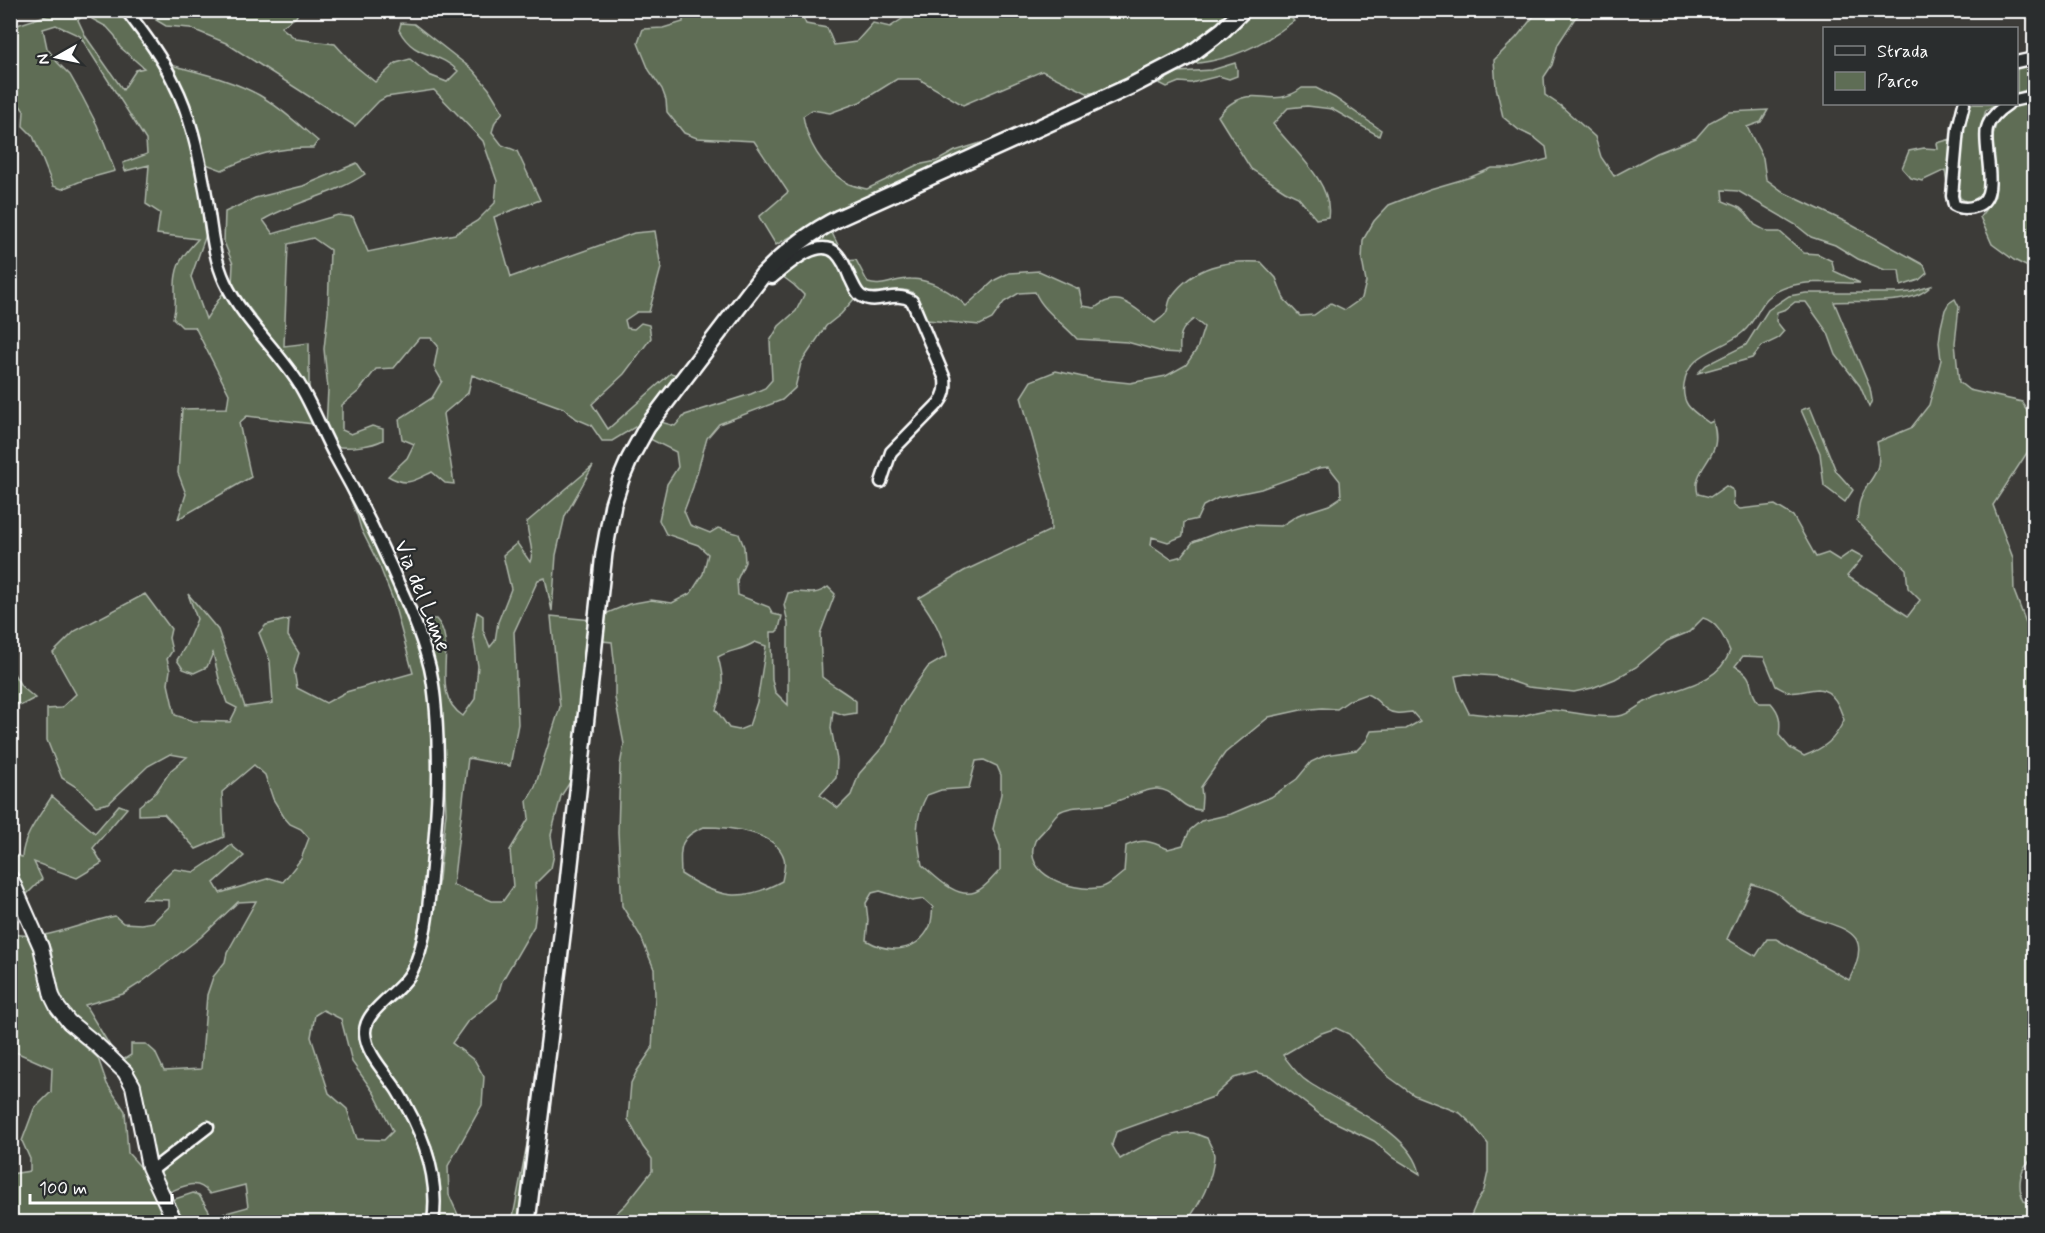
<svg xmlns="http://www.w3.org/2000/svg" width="2045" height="1233" font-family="Mynerve,sans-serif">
<rect width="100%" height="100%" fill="#3c3b38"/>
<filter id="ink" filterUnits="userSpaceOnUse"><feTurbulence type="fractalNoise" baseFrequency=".0167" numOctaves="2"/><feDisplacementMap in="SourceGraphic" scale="12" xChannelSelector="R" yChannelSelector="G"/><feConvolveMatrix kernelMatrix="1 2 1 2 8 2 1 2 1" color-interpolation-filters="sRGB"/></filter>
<g filter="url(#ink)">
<path fill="#5e6d55" stroke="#aeb6aa" stroke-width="1.5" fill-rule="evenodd" d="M55 11H121L147 44 175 94 198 169 207 232 191 277 206 319 223 293C251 340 292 372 314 424L247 416 239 423 251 477 178 519 186 494 178 473 182 409 227 408 229 394 195 327H182L173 318C178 303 173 289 176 275 178 260 188 250 198 239L157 234 160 213 146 204 149 165 125 171 123 163 147 154 146 140 80 36 56 25 43 29 47 48 57 62 70 75 82 96 97 125 115 171 86 179 62 189 53 186 33 136 23 126 24 111 11 93V27L48 15ZM88 12 92 19 107 27 115 36 120 47 144 68 136 70 123 90 86 37 78 20Z
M161 11H299L296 17 281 27 296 39 335 44 354 65 375 82 396 63 410 59 429 75 447 82 458 71C438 50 415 60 399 30L401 23 414 24 473 70 489 89 503 112 495 122 492 132 502 145 517 151 540 200 494 217 511 277 634 233 655 231 661 268 649 312H637L625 320 627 328 634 329 641 323 649 325 651 338 624 374 592 404 608 429 671 373 677 375 645 421 612 441H602L591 425 577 419 563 408 472 375 468 393 443 414 454 484 445 483 432 472C414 481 407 487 388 476L407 458 414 444 402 439 399 419 432 398 442 381 434 367 438 346 431 338H419L394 368 376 369 359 391 342 405V430L351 434 372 426 383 429V440C372 446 348 449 335 446L326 429 328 389 324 349 328 312 330 250 313 238 288 244 284 346 309 343V388L232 285 233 264 224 242 225 212 255 198 303 186 357 163 365 174C335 195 295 201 263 220L273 234 338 215 353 217 368 252 455 234 477 221 495 203 497 181 483 141 434 90 386 97 379 101 355 126 226 43 190 28 166 26 156 20Z
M680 11H800L806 24 827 28 834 45 856 42 873 23 890 27 914 11H1234L1216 28 1179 57 1103 93H1087L1042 71 963 105 919 79H897L860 102 830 113 812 110 803 116C807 142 822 167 845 182 851 186 860 187 867 189L917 165 937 161 955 151 984 142 1065 109 815 223 776 245 759 217 788 192 754 141 697 138 684 133 667 112 666 100 662 89 649 70 638 43 643 29 663 28 683 22V13Z
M1255 11H1286L1294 21C1263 45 1227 62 1187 64L1207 51Z
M1538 11H1584L1575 18 1558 44 1552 65 1544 77 1545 95 1561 106 1595 137 1601 157 1614 176 1657 153 1696 138 1710 122 1729 112 1768 110 1761 122 1747 127 1763 158 1766 179 1785 193 1846 222 1924 265 1927 273 1919 280 1901 286 1899 270H1885L1858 259 1835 245 1811 237 1796 225 1738 191 1722 190 1723 201 1740 208 1746 213 1755 225 1768 232H1780L1804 253 1818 254 1832 261 1834 271 1860 283C1836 283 1809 280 1787 287 1757 297 1762 315 1743 332 1723 350 1688 352 1684 384 1681 406 1693 411 1709 423L1713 421C1715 429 1717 436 1715 445 1711 463 1692 473 1698 494L1710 497 1726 486 1733 490 1734 505 1740 509 1775 505 1793 516 1816 557 1828 553 1839 560 1852 551 1863 557 1847 576 1908 616 1920 600 1908 588 1906 569 1857 521C1858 515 1858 507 1860 501 1869 474 1884 477 1877 442L1911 428 1929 405 1941 360 1939 342 1941 327 1945 310 1949 303 1955 299 1959 307 1955 343 1959 382 1969 390 2022 402 2034 422V442L1993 505 2013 558 2014 591 2028 628 2031 661 2034 669V1159C2019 1165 2017 1187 2024 1201L2034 1204V1222H1462L1470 1218 1476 1204 1484 1190 1488 1172V1144L1473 1125 1460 1113 1414 1095 1389 1077 1349 1034 1336 1028 1319 1034 1283 1055C1290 1064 1298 1076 1308 1082 1340 1104 1413 1132 1420 1174L1394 1158 1374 1141 1322 1116 1270 1076 1256 1072 1234 1078 1213 1097 1116 1132 1112 1145 1120 1159C1140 1147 1170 1131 1193 1133 1197 1134 1203 1137 1207 1138 1209 1143 1214 1150 1214 1156 1213 1179 1200 1205 1186 1222H607L626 1204 652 1171V1159L643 1147 628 1119 631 1083 637 1071 652 1049 655 997 654 969 641 937 622 906 618 832 620 765 624 744 615 698V669L612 642 602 641 605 614 629 604 651 600 672 603 691 593 703 574 708 554 698 545 666 534 659 520 667 484 678 467 676 452 650 439 661 422 675 426 685 415 751 394 765 388 772 380 770 341 779 326 796 311 804 295 794 285 782 276C794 263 817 246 835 258L855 298 841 314 826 326 801 363 795 388 782 400 719 424 707 438 693 487 684 511 690 525 710 533 718 528 739 534 744 547 745 562 737 580 738 595 769 607 773 614 782 616 779 629 776 632H771L772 680 775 692 788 705V623L784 605 788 593C805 589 810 599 828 587L835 594 820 634 822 677C833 686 845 692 856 701V713L844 715 833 711 831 728 837 760 836 778 820 795 838 808 851 795 859 774 886 743 900 708 915 685 928 667 947 656C942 633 933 617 919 598L964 571 1051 530 1050 500 1021 397 1031 381 1056 371 1092 379 1130 383 1166 376 1186 365 1197 349 1204 327 1194 319C1180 329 1179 335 1180 353L1163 352 1127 342 1077 339C1063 323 1043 311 1035 292L1019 293 1004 302 992 319 980 325 927 320 912 292C898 286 880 295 865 293L857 283 839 251H802L805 247 831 231 846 261 856 260 868 283C883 288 896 278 911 279 930 279 954 293 966 306L995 280 1009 273 1039 271 1079 289 1083 306 1095 308C1120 288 1134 309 1155 323 1158 320 1164 317 1166 313 1169 308 1168 301 1172 296 1194 266 1225 260 1261 262L1276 278 1284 299 1300 316 1314 315 1331 303 1345 310 1362 298 1366 282 1362 260 1363 240 1374 221 1389 205 1430 189 1471 177 1492 168H1514L1548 159 1546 147 1535 138 1519 130 1503 117 1496 87 1494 60 1516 38ZM1329 467 1340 481 1341 497 1329 505 1298 515 1281 526 1246 525 1219 532 1193 542 1182 556 1171 559 1151 545 1152 537 1168 542 1183 536 1184 522 1197 519 1203 506 1218 498 1261 489 1319 468ZM1703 618C1718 622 1724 638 1730 651 1718 686 1676 687 1647 701 1638 705 1629 715 1619 716 1596 719 1573 711 1550 710 1538 709 1526 717 1515 717 1499 717 1484 714 1469 713L1459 693 1455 676 1466 674 1496 676 1528 687 1574 692 1592 688 1615 679 1636 667 1667 641 1689 632ZM755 642 766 646 757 702 749 726 739 730 729 728 716 710C724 688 724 679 718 657 732 649 741 651 755 642ZM1743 656 1764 657 1776 686C1780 688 1784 691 1789 692 1799 694 1808 689 1818 689 1834 690 1840 708 1844 720 1834 741 1826 747 1804 756L1790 748 1779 735C1781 721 1780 713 1771 703H1759C1745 687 1759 680 1735 666ZM1366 694C1380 698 1382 712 1396 713 1401 714 1408 712 1412 712L1420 721 1406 729 1371 731 1366 741 1357 750 1326 755 1311 762 1297 779 1271 797 1231 814 1201 821 1190 830 1183 845 1168 849C1150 841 1144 838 1126 846L1124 872C1116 878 1107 888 1097 888 1072 891 1021 875 1035 841 1037 837 1043 832 1047 827 1050 823 1054 816 1058 813 1070 804 1094 808 1108 804 1124 800 1139 790 1156 789 1175 788 1178 809 1201 810L1202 797 1201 787 1225 753 1269 717 1301 710 1322 708 1337 709 1350 700ZM984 760 997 766 1001 775V794L993 829 1000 846V870C993 877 985 889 975 892 956 899 935 876 922 865 917 837 913 821 927 795L941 790 969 788 976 761ZM704 827C727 827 776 831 784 858 786 864 783 875 782 881 742 903 718 898 681 874 680 848 678 837 704 827ZM1752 884C1761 887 1771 889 1778 894 1787 901 1793 909 1804 914 1840 930 1877 927 1849 980L1776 939H1767L1756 956 1727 939ZM880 891 912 901 924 899 933 907C932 913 932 920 930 926 917 953 889 954 866 940L868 920 866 903 872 893Z
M1235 63 1237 69V76L1229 79 1219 76 1191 83 1179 82 1167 87 1159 83 1178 72 1212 70Z
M171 65C200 73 232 80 259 95 280 107 299 125 318 141L313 148C279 147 253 155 222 170L206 164 190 105Z
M2034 65V83L2029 89 2017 93V69Z
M1302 88H1316L1335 98 1381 130 1379 136 1332 109 1307 106 1288 108 1273 124C1292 149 1334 183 1328 217L1316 219 1298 197 1285 191 1251 169 1218 116C1250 77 1269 113 1302 88Z
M2034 102V144L2031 146 2028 171 2034 181V270L2014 260 1992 244 1980 217 1995 196C1996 168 1980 118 2016 106 2022 104 2028 103 2034 102Z
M1969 104H1996L1986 110 1980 129 1984 190 1976 201 1967 202 1960 198C1953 172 1964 131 1969 104Z
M1951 139 1948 191 1945 170 1922 181 1911 178 1902 168 1909 151 1924 148 1938 149 1937 143Z
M1931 286C1911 307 1862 300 1834 302L1870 388 1872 400 1869 407 1860 386 1836 355 1828 333 1806 302H1795L1786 309 1777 312 1776 321 1784 331 1777 339 1762 346 1752 358 1698 373 1706 365 1746 345 1768 310 1789 296 1806 293H1898L1911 292Z
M1810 407 1836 471 1853 490 1845 502 1824 486 1820 453 1801 410Z
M593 466 565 516 556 555 552 611 545 578 538 580 514 632 518 724 510 766 468 758 453 885 492 901H503L513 887 510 850 529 818 527 801 535 787 560 707 551 616 592 620 576 773 561 796 551 835 554 855 551 868 535 884 537 903 534 926 502 981 497 998 467 1022 452 1043 475 1061 484 1077 482 1105 448 1166 449 1195 459 1217 457 1222H441L440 1181 432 1146 419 1116 391 1070 378 1055 370 1035 371 1026 376 1016 400 997 412 983 422 962 439 879 446 812 441 703 421 619H436C460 645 427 692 463 716L475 699 478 666 473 635 477 612 483 616V630L490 647 495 641 498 622 511 589 503 555 517 543 530 562C535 550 527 536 527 522Z
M339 472 391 573 418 642 430 695 434 779 421 917 410 961 395 985 366 1014 362 1025 368 1056 395 1097 406 1117 424 1163 428 1184 427 1222H223L222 1214 248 1207 245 1185 210 1194C197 1178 185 1186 169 1192L155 1163 140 1082 135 1073 123 1060 131 1055V1044H146L155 1052 164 1071 201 1069 207 995 213 977 225 962 227 953 256 901 238 902 201 937 142 982 123 994 85 1005 110 1046 77 1020 63 1004 56 991 51 950 45 935C69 930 91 921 115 916L123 923 141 924 153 922 169 907V900L143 899 174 869 194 872 218 856 231 845 244 856 214 883 220 893 270 878 283 882 301 859 309 838 301 829 290 824 284 817 273 799 265 775 254 765 222 792 224 837 196 849 164 814 139 815V806L156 792 171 770 187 757 170 754 148 766 109 803 96 806 78 788 62 778 47 740V709L61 708 76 694 53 653 75 631 145 594 171 629 169 638 172 651 167 659 170 670 168 684 175 715 193 721 230 722 237 708 227 703 220 683 213 653 207 667 194 673 183 669 177 660 185 647 197 619 188 594 218 630 245 707 273 703 270 661 259 633 266 625 289 619 288 636 299 653 294 670 297 688 326 703 346 692 413 673 393 600 380 567 361 529 357 515ZM323 1010 341 1019 352 1062 374 1093 393 1131 384 1140 357 1139 347 1109 329 1093 311 1037 315 1015Z
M11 669 21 686 35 698 22 705 11 702Z
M52 796 95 833 119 805 127 808 93 848 102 863 77 878 34 862 42 879 25 896 11 862 10 854 22 857C23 836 41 814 52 796Z
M10 934 32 936 47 1000 64 1028 98 1058 107 1084 125 1111 128 1153 145 1172 167 1222H11V1174L30 1171V1159L22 1141 34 1109 51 1092 52 1068 11 1050Z
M539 1082 523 1222H512Z
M193 1193 199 1195 209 1211 210 1222H180L172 1200Z"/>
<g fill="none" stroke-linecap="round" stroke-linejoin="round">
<defs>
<path id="minor" d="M126 10C144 34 161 56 174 83 190 114 198 151 204 184 211 217 211 252 225 282 243 320 277 349 299 384 313 407 322 432 335 456 359 499 381 542 400 587 412 613 423 640 430 668 437 699 438 742 438 774 438 805 435 836 432 867 429 899 427 942 412 971 402 992 364 1009 365 1033 366 1054 386 1073 397 1090 422 1130 440 1176 433 1222
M2016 62 2034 58
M2016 100 2034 96
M1964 104 1958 128 1952 196 1954 205C1961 209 1968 209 1976 206 2002 198 1982 148 1987 128 1990 117 1999 110 2008 104
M762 276 772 278C786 267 818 236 836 253 843 260 847 270 850 278 853 283 856 294 863 297 878 305 895 290 912 301L945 379C946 389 945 395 939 403L891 452 881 482
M151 1171 208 1127"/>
<path id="tertiary" d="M10 877 41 947 52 996 58 1008 69 1022 97 1045 125 1072 133 1086 149 1167 175 1222"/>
<path id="secondary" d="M527 1222 564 919 604 553 613 504 621 479 630 458 647 427 762 276C785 252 809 233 839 218L1131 86 1187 57 1223 30 1243 10"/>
</defs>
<use href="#minor" stroke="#fff" stroke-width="15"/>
<use href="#tertiary" stroke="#fff" stroke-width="18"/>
<use href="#secondary" stroke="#fff" stroke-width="20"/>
<use href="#minor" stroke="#2a2d2e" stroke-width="10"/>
<use href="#tertiary" stroke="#2a2d2e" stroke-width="14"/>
<use href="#secondary" stroke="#2a2d2e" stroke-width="15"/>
</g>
</g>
<g text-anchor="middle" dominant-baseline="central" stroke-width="4.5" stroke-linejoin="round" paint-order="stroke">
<g font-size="22" fill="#fff" stroke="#2a2d2e">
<text transform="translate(422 596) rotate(68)">Via del Lume</text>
</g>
</g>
<rect width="2045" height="1233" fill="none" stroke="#2a2d2e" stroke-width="36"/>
<rect x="18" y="18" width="2009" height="1197" fill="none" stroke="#fff" stroke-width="2" filter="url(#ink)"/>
<rect x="1823" y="27" width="195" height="78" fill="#2a2d2e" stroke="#7f8182" stroke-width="1.5"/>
<rect x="1835" y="46" width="30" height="9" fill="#2a2d2e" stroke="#7f8182" stroke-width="1.5"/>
<text x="1877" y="57" font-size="18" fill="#ffffff">Strada</text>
<rect x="1835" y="72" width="30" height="18" fill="#5e6d55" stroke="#7f8182" stroke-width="1.5"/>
<text x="1877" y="87" font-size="18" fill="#ffffff">Parco</text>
<g transform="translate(57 57) rotate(261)" stroke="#2a2d2e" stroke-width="4.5" paint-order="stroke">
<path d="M0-4.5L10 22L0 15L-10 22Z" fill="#ffffff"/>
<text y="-9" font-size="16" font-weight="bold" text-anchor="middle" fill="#ffffff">N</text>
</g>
<path d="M30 1194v9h142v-9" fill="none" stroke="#ffffff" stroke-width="3"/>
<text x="39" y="1194" font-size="18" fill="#ffffff" stroke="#2a2d2e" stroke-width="4.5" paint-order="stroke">100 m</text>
</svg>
